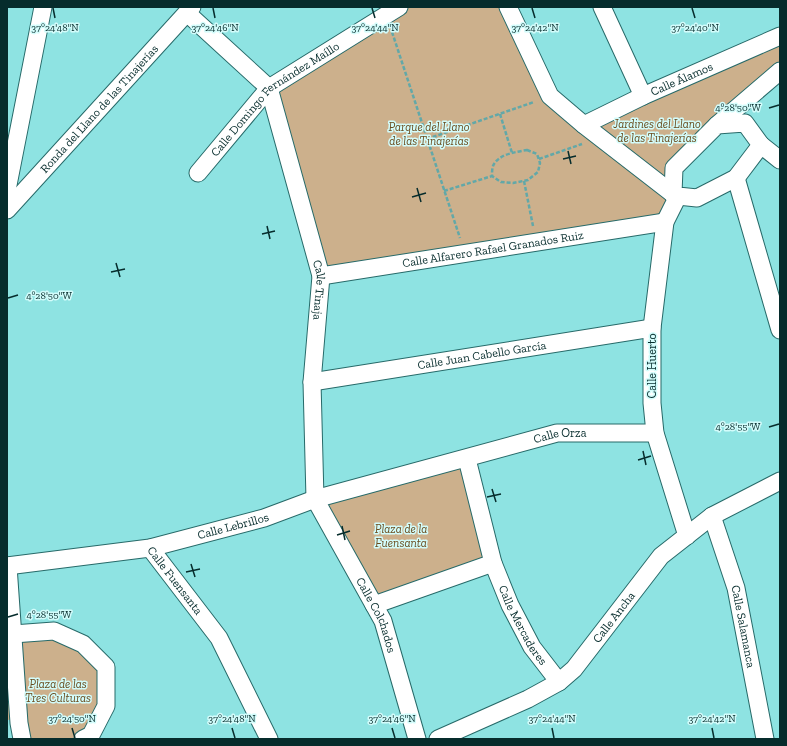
<svg xmlns="http://www.w3.org/2000/svg" width="787" height="746" font-family="'Zilla Slab',serif">
<rect width="100%" height="100%" fill="#8ee3e2"/>
<path fill="#ccb08c" d="M399 7H508L550 96 584 125 780 36V71L674 168 665 222 321 276 269 88Z
M467 459 493 563 374 605 315 499Z
M54 631 106 667V706L83 739H22L18 719 7 720V674L15 673 13 634Z"/>
<g fill="none" stroke-linecap="round" stroke-linejoin="round">
<defs>
<g id="minor">
<path d="M508 7 550 96 584 125 673 194"/>
<path d="M602 7 643 96"/>
<path d="M187 13 269 88"/>
<path id="s1" d="M269 88 321 276 312 382 315 499 383 621 417 739"/>
<path d="M745 123 761 145 736 178 697 198 678 196 673 194 674 168 717 125Z"/>
<path id="s2" d="M584 125 643 96 780 36"/>
<path d="M717 125 780 71"/>
<path d="M761 145 780 160"/>
<path id="s3" d="M198 173 269 88 399 7"/>
<path d="M736 178 780 330"/>
<path d="M7 190 43 7"/>
<path d="M678 196 665 222 652 328V403L655 433 687 536"/>
<path id="s4" d="M7 210 192 7"/>
<path id="s5" d="M321 276 665 222"/>
<path id="s6" d="M312 382 652 328"/>
<path id="s7" d="M712 516 736 588 765 739"/>
<path id="s8" d="M150 548 219 638 269 739"/>
<path id="s9" d="M493 563 510 605 532 647 559 682"/>
<path id="s10" d="M7 566 150 548 264 518 315 499 557 433H655"/>
<path d="M8 566 19 723 22 739"/>
<path d="M374 605 493 563 467 459"/>
<path d="M13 634 54 631 83 644 106 667V706L91 735 83 739"/>
<path id="s11" d="M438 739 528 699 559 682 574 669 661 556 712 516 780 481"/>
</g>
</defs>
<use href="#minor" stroke="#276a69" stroke-width="19"/>
<path stroke="#62a8a8" stroke-width="2.5" stroke-dasharray="4 2" stroke-linecap="butt" d="M392 32 460 238
M500 114 512 153
M427 139 534 102
M527 150 537 154 540 163 538 172 528 180 513 183 501 182 492 176C492 173 492 169 493 166 498 154 516 152 527 150Z
M539 159 582 144
M524 181 533 226
M444 191 492 176"/>
<use href="#minor" stroke="#fff" stroke-width="17"/>
</g>
<path fill="none" stroke="#062c2c" stroke-width="1.5" d="M53 8 55 18M213 8 215 18M372 8 375 18M532 8 535 18M692 8 695 18M769 108 779 105M568 151 571 164M563 159 576 156M417 188 421 202M412 197 426 193M267 226 270 239M262 234 275 231M116 263 120 277M111 272 125 269M8 298 18 295M769 427 779 424M643 451 646 465M638 460 651 456M492 489 496 502M487 497 501 494M342 526 345 540M337 535 350 531M191 564 195 577M186 572 200 569M8 617 18 614M72 728 75 738M232 728 235 738M392 728 395 738M552 728 554 738M712 728 714 738"/>
<g text-anchor="middle" dominant-baseline="central" stroke-width="3" stroke-linejoin="round" paint-order="stroke">
<g font-size="12" fill="#062c2c" stroke="#d3fcfb">
<text stroke="none"><textPath href="#s2" startOffset="108">Calle Álamos</textPath></text>
<text stroke="none"><textPath href="#s3" startOffset="108">Calle Domingo Fernández Maíllo</textPath></text>
<text stroke="none"><textPath href="#s4" startOffset="137">Ronda del Llano de las Tinajerías</textPath></text>
<text stroke="none"><textPath href="#s5" startOffset="174">Calle Alfarero Rafael Granados Ruiz</textPath></text>
<text stroke="none"><textPath href="#s1" startOffset="209">Calle Tinaja</textPath></text>
<text stroke="none"><textPath href="#s6" startOffset="172">Calle Juan Cabello García</textPath></text>
<text transform="translate(652 366) rotate(-90)">Calle Huerto</text>
<text stroke="none"><textPath href="#s10" startOffset="570">Calle Orza</textPath></text>
<text stroke="none"><textPath href="#s10" startOffset="230">Calle Lebrillos</textPath></text>
<text stroke="none"><textPath href="#s8" startOffset="41">Calle Fuensanta</textPath></text>
<text stroke="none"><textPath href="#s1" startOffset="550">Calle Colchados</textPath></text>
<text stroke="none"><textPath href="#s11" startOffset="219">Calle Ancha</textPath></text>
<text stroke="none"><textPath href="#s9" startOffset="69">Calle Mercaderes</textPath></text>
<text stroke="none"><textPath href="#s7" startOffset="115">Calle Salamanca</textPath></text>
</g>
<g font-size="12" font-style="italic" fill="#6a4c1e" stroke="#d3fcfb">
<text x="657" y="124">Jardines del Llano<tspan x="657" dy="14">de las Tinajerías</tspan></text>
<text x="429" y="127">Parque del Llano<tspan x="429" dy="14">de las Tinajerías</tspan></text>
<text x="401" y="529">Plaza de la<tspan x="401" dy="14">Fuensanta</tspan></text>
<text x="58" y="684">Plaza de las<tspan x="58" dy="14">Tres Culturas</tspan></text>
</g>
</g>
<g font-size="10" text-anchor="middle" fill="#062c2c" stroke="#d3fcfb" stroke-width="3" stroke-linejoin="round" paint-order="stroke">
<text x="55" y="31">37°24'48"N</text>
<text x="215" y="31">37°24'46"N</text>
<text x="375" y="31">37°24'44"N</text>
<text x="535" y="31">37°24'42"N</text>
<text x="695" y="31">37°24'40"N</text>
<text x="738" y="111">4°28'50"W</text>
<text x="49" y="299">4°28'50"W</text>
<text x="738" y="430">4°28'55"W</text>
<text x="49" y="618">4°28'55"W</text>
<text x="72" y="722">37°24'50"N</text>
<text x="232" y="722">37°24'48"N</text>
<text x="392" y="722">37°24'46"N</text>
<text x="552" y="722">37°24'44"N</text>
<text x="712" y="722">37°24'42"N</text>
</g>
<rect width="787" height="746" fill="none" stroke="#062c2c" stroke-width="16"/>
</svg>
